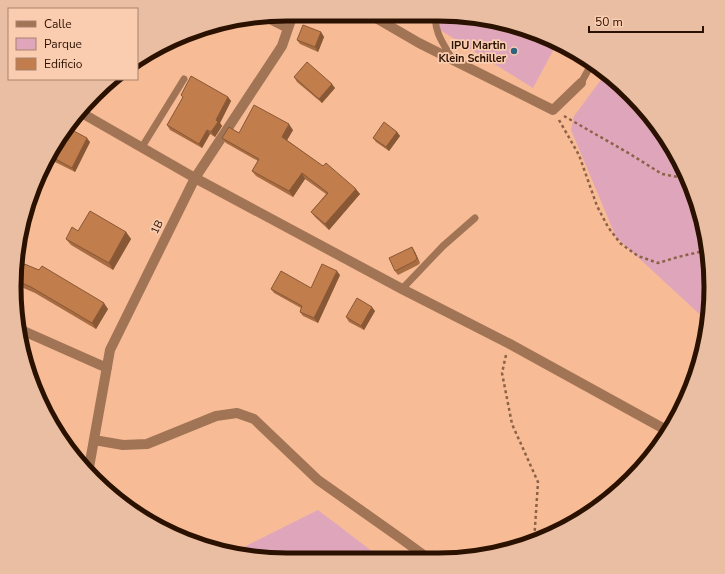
<svg xmlns="http://www.w3.org/2000/svg" width="725" height="574" font-family="'Nunito Sans',sans-serif">
<rect width="100%" height="100%" fill="#f7bc95"/>
<path fill="#dfa6bb" d="M440 15H456L524 28 551 40 555 43V47L533 88 440 30 439 17Z
M606 73 618 82 675 151 697 199 709 252 710 305 708 322 616 237 571 130 574 116Z
M318 510 381 558 234 555 230 554Z"/>
<g fill="none" stroke-linecap="round" stroke-linejoin="round">
<path stroke="#8c6247" stroke-width="2.5" stroke-dasharray="3 3" stroke-linecap="butt" d="M564 116 630 154 662 174 678 177 686 176
M559 120 579 155 597 206 608 227 620 243 638 256 658 263 678 257 708 250
M506 355 502 373 512 424 538 482 534 542"/>
<path stroke="#a27456" stroke-width="7" d="M436 15C433 31 445 46 452 59
M581 83 592 63
M142 147 184 79
M402 289 443 246 475 218
M88 470 126 506"/>
<path stroke="#a27456" stroke-width="10" d="M369 14 419 43 553 110 581 83
M266 17 288 28
M80 112 195 178 402 289 508 343 668 431
M19 329 107 368
M94 440 123 445 147 444 216 416 237 413 254 419 318 480 403 540 429 559
M88 473 110 350 195 178 282 46 293 14"/>
</g>
<path fill="#a76c42" d="M513 26 526 29 554 41 550 48Z
M321 32 324 37 318 52 300 44 297 40Z
M294 77 335 88 322 103 297 82Z
M181 95 228 97 231 101 220 123 222 126 215 137 210 134 202 148 170 130 167 125 183 98Z
M293 130 287 140 360 194 329 230 315 217 311 212 326 194 305 179 293 197 256 176 252 171 258 161 226 143 222 138 239 133Z
M397 132 400 136 389 151 376 142 373 138Z
M90 142 75 172 55 162 52 157Z
M126 232 131 239 113 270 71 245 66 239Z
M412 247 415 252 420 263 418 265 398 275 395 271Z
M17 261 39 270 108 309 96 329 35 293 14 284Z
M340 275 318 323 303 316 300 312 301 308 274 293 271 289 311 288Z
M375 311 364 330 349 322 346 317Z"/>
<path fill="#885836" d="M420 14H423L420 19 418 17Z
M321 32 324 37 318 52 315 47Z
M552 40 554 41 550 48 549 46Z
M332 84 335 88 322 103 319 99Z
M228 97 231 101 220 123 222 126 215 137 211 132 216 120Z
M289 124 293 130 286 142 282 137Z
M207 130 210 134 202 148 199 144Z
M397 132 400 136 389 151 386 147Z
M87 138 90 142 75 172 72 168Z
M302 173 305 179 293 197 289 191Z
M356 189 360 194 329 230 325 224Z
M126 232 131 239 113 270 109 263Z
M412 247 415 252 420 263 417 258Z
M337 271 340 275 318 323 314 318Z
M104 303 108 309 96 329 92 323Z
M372 307 375 311 364 330 361 326Z"/>
<path fill="#c27d4d" stroke="#885836" d="M415 14H420L418 17Z
M303 25 321 32 315 47 297 40Z
M516 27 526 29 552 40 549 46Z
M307 62 332 84 319 99 294 77Z
M191 76 228 97 216 120 218 122 211 132 207 130 199 144 167 125 183 97 181 95Z
M254 105 289 124 282 137 323 166 326 163 356 189 325 224 311 212 328 193 302 173 289 191 252 171 259 159 222 138 229 127 239 133Z
M384 122 397 132 386 147 373 138Z
M68 128 87 138 72 168 52 157 65 132Z
M90 211 126 232 109 263 66 239 72 227 78 231Z
M412 247 417 258 415 261 395 271 389 258Z
M17 261 39 270 42 266 104 303 92 323 31 287 15 280Z
M322 264 337 271 314 318 300 312 302 306 271 289 281 271 311 288Z
M357 298 372 307 361 326 346 317Z"/>
<circle fill="#2f6480" stroke="#facdb0" stroke-width="1.5" cx="514" cy="51" r="4"/>
<g text-anchor="middle" dominant-baseline="central" stroke-width="3.5" stroke-linejoin="round" paint-order="stroke">
<g font-size="11" font-weight="bold" fill="#2b1100" stroke="#facdb0" text-anchor="end">
<text x="506" y="45">IPU Martin<tspan x="506" dy="13">Klein Schiller</tspan></text>
</g>
<g font-size="11" fill="#2b1100" stroke="#facdb0">
<text transform="translate(157 227) rotate(-64)">1B</text>
</g>
</g>
<path d="M0 0H725V574H0ZM287 21H438A266 266 0 0 1 704 287V287A266 266 0 0 1 438 553H287A266 266 0 0 1 21 287V287A266 266 0 0 1 287 21Z" fill="#e9bea2" fill-rule="evenodd"/>
<path fill="none" stroke="#2b1100" stroke-width="5" d="M287 21H438A266 266 0 0 1 704 287V287A266 266 0 0 1 438 553H287A266 266 0 0 1 21 287V287A266 266 0 0 1 287 21Z"/>
<rect x="8" y="8" width="130" height="72" fill="#facdb0" stroke="#a7826a"/>
<rect x="16" y="21" width="20" height="6" fill="#a27456" stroke="#a7826a"/>
<text x="44" y="28" font-size="12" fill="#2b1100">Calle</text>
<rect x="16" y="38" width="20" height="12" fill="#dfa6bb" stroke="#a7826a"/>
<text x="44" y="48" font-size="12" fill="#2b1100">Parque</text>
<rect x="16" y="58" width="20" height="12" fill="#c27d4d" stroke="#a7826a"/>
<text x="44" y="68" font-size="12" fill="#2b1100">Edificio</text>
<path d="M589 26v6h114v-6" fill="none" stroke="#2b1100" stroke-width="2"/>
<text x="595" y="26" font-size="12" fill="#2b1100" stroke="#facdb0" stroke-width="3" paint-order="stroke">50 m</text>
</svg>
